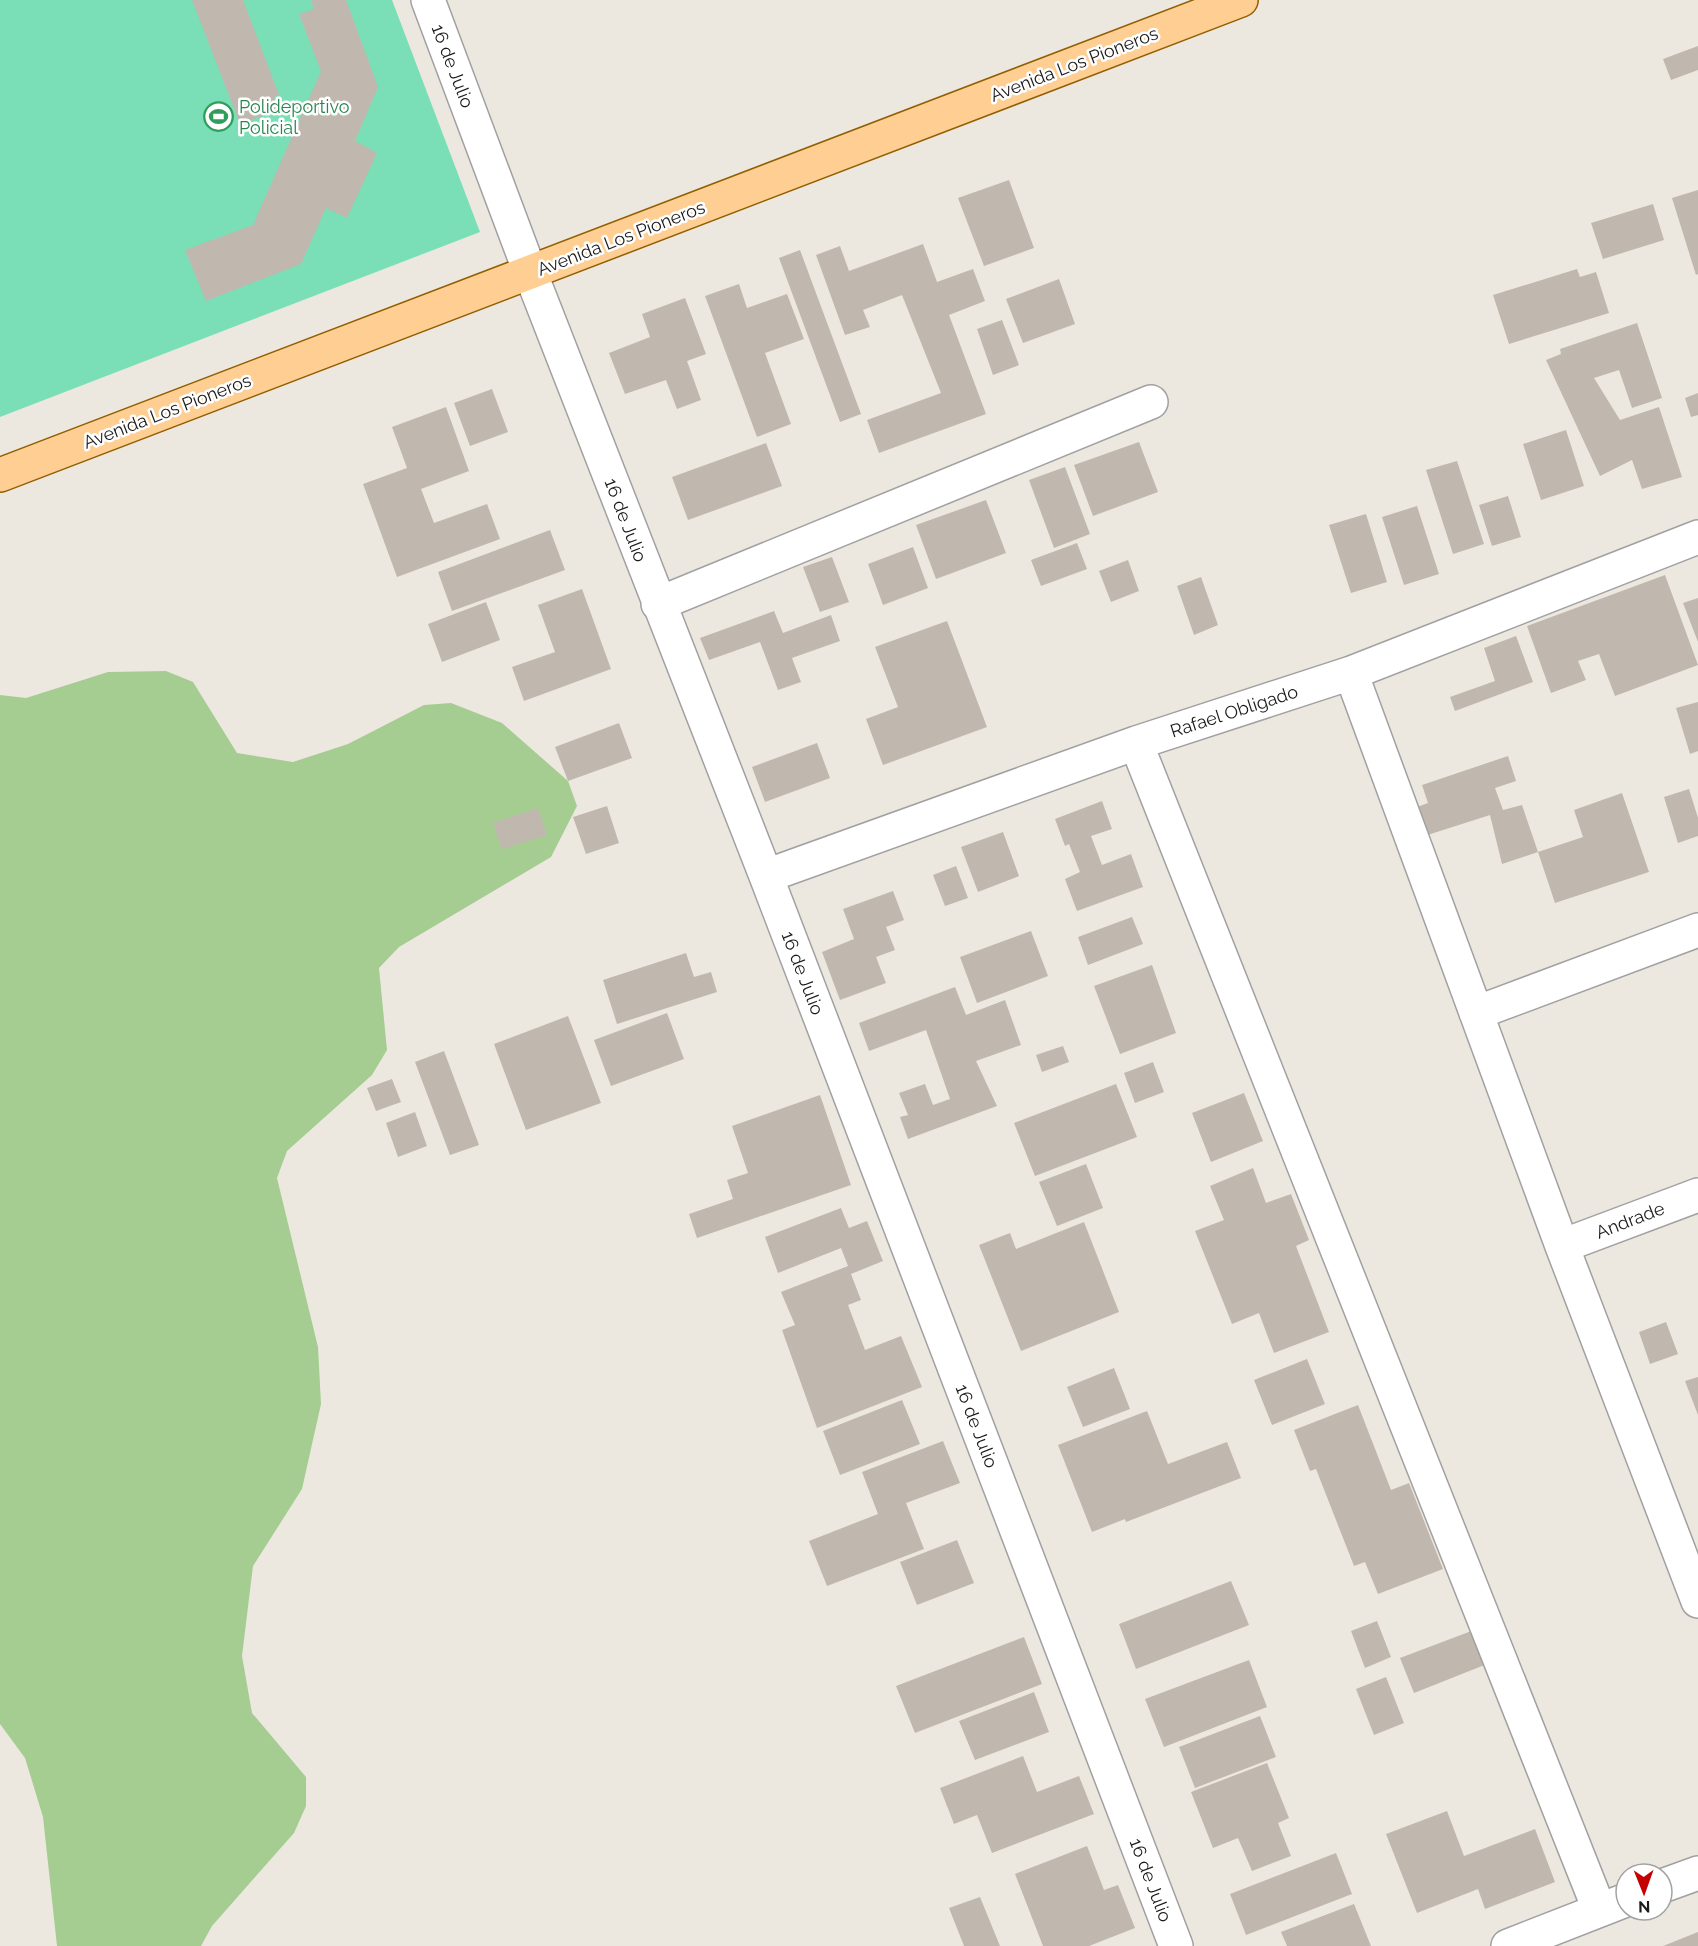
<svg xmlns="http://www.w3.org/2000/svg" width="1698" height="1946" font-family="Raleway,sans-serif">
<rect width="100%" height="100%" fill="#ede8df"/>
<path fill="#a5cd92" d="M166 671 193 682 237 753 293 762 348 744 424 705 451 703 502 723 568 781 577 806 551 857 399 947 379 968 387 1050 372 1075 287 1151 277 1178 318 1347 321 1404 302 1489 253 1566 242 1656 252 1713 306 1777V1806L294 1833 212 1926 201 1946H57L43 1817 25 1758 0 1724V695L26 698 108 672Z"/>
<path fill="#7adfb6" d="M0 0H392L480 232 0 417Z"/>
<path fill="#c0b7af" d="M192 0H243L279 95 274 97 279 109 277 111 240 124Z
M311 0H346L378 87 355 141 377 153 347 218 326 208 301 264 206 301 185 250 253 225 321 71 299 14 314 9Z
M1698 46V70L1671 80 1663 59Z
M1009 180 1034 248 984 266 958 198Z
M1698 190V274L1696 275 1672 198Z
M1653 204 1664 240 1603 259 1591 223Z
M923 244 937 282 973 269 985 301 949 315 986 414 879 453 867 420 941 393 902 295 863 310 870 327 845 335 816 255 840 246 849 271Z
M800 250 861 414 840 422 779 258Z
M1577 269 1580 277 1596 272 1609 313 1509 344 1493 295Z
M1059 279 1075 324 1023 343 1006 299Z
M739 284 747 308 787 294 804 339 765 353 791 424 757 437 705 296Z
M685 298 706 354 687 361 701 400 677 409 666 380 625 394 609 353 650 337 642 314Z
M1002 320 1019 365 993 375 977 329Z
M1637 323 1662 398 1632 408 1619 370 1594 378 1620 420 1659 407 1682 477 1642 489 1632 460 1600 476 1546 360 1561 354 1560 349Z
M492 389 508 432 470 446 454 403Z
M1698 393V415L1691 417 1685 398Z
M446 407 469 471 421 489 434 523 487 504 500 539 397 577 363 484 407 468 392 427Z
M1566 430 1584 486 1541 500 1523 444Z
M1139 442 1158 492 1093 516 1074 465Z
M766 443 782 486 688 520 672 477Z
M1457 461 1484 544 1453 554 1426 470Z
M1065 467 1090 534 1054 548 1029 480Z
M1508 496 1521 537 1492 546 1479 505Z
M986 500 1006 553 936 579 916 525Z
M1417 506 1439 574 1404 585 1382 517Z
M1366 514 1387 582 1351 593 1329 525Z
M550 530 565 570 452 611 438 572Z
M1077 543 1087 569 1041 586 1031 560Z
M913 547 928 588 883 605 868 564Z
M832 557 849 602 820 612 803 567Z
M1128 560 1139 591 1111 602 1099 571Z
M1665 575 1698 665 1615 696 1599 654 1578 661 1586 680 1551 693 1527 626Z
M1201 577 1218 625 1194 635 1177 586Z
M582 589 611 669 524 701 512 667 555 652 538 605Z
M1698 598V642L1683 603Z
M486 602 500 640 442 662 428 624Z
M774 611 783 633 831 615 840 641 792 658 801 682 778 690 760 642 709 660 700 638Z
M947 621 987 727 883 765 866 719 898 707 875 647Z
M1516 636 1533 682 1455 711 1450 697 1495 681 1484 648Z
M1698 702V751L1690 754 1676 708Z
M619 723 632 758 568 781 555 747Z
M817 743 830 778 765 802 752 767Z
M1508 756 1516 781 1495 788 1503 810 1522 805 1538 852 1502 864 1490 815 1415 839 1406 811 1428 803 1422 785Z
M1689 789 1698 818V836L1678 843 1664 797Z
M1622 793 1649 872 1555 903 1538 852 1583 837 1574 810Z
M1102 801 1112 829 1091 836 1102 865 1131 854 1143 887 1077 911 1065 879 1080 872 1069 844 1065 846 1055 819Z
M607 806 619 843 586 854 573 817Z
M538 808 547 835 502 849 493 823Z
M1003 832 1019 876 978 892 961 847Z
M956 866 968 898 945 906 933 875Z
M893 891 904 920 886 927 895 950 876 957 886 983 840 1000 822 952 854 939 843 909Z
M1132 917 1143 944 1088 965 1078 937Z
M1031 931 1048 976 977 1003 960 957Z
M686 953 694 977 711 972 717 992 617 1024 603 980Z
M1152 965 1176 1033 1120 1054 1094 986Z
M955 987 966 1015 1005 1000 1021 1045 976 1061 997 1106 908 1139 900 1117 908 1115 899 1093 925 1084 933 1105 950 1099 926 1030 869 1051 859 1023Z
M667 1013 684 1059 611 1086 594 1040Z
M568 1016 601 1103 526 1130 494 1044Z
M1063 1046 1069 1062 1042 1072 1036 1055Z
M444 1051 479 1145 450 1155 415 1062Z
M1153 1062 1164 1092 1135 1103 1124 1073Z
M392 1079 401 1102 376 1111 367 1088Z
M1116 1084 1137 1137 1035 1176 1014 1123Z
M1244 1093 1263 1141 1211 1162 1192 1113Z
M820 1095 851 1185 697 1238 689 1214 733 1199 727 1180 748 1173 732 1126Z
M415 1112 427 1146 398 1157 386 1123Z
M1086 1164 1103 1208 1057 1226 1039 1182Z
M1253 1168 1266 1203 1291 1194 1309 1240 1296 1246 1329 1332 1274 1353 1259 1313 1232 1324 1195 1231 1224 1220 1210 1186Z
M841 1208 849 1228 867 1221 883 1261 851 1274 861 1300 848 1305 865 1350 901 1336 922 1387 817 1428 782 1330 795 1325 781 1292 848 1266 841 1248 778 1273 765 1237Z
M1084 1222 1119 1312 1021 1351 979 1245 1010 1233 1016 1249Z
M1666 1322 1678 1354 1650 1364 1639 1332Z
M1307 1359 1325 1404 1272 1425 1254 1380Z
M1114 1368 1130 1409 1083 1427 1067 1387Z
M1698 1377V1415L1685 1381Z
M902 1400 920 1444 840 1475 823 1431Z
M1358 1405 1391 1490 1409 1483 1443 1569 1378 1594 1365 1562 1354 1566 1316 1469 1310 1471 1294 1430Z
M1147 1411 1168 1464 1227 1442 1241 1478 1126 1522 1125 1519 1092 1532 1058 1445Z
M943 1441 960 1483 906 1503 924 1549 827 1586 809 1541 878 1514 862 1472Z
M957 1540 974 1583 917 1605 900 1562Z
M1231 1581 1249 1625 1136 1669 1119 1624Z
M1377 1621 1391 1657 1365 1668 1351 1631Z
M1474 1630 1487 1664 1414 1693 1400 1658Z
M1024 1637 1042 1684 915 1733 896 1686Z
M1249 1660 1267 1707 1164 1747 1145 1699Z
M1386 1677 1404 1723 1374 1735 1356 1689Z
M1034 1692 1049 1732 975 1760 959 1721Z
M1260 1716 1276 1757 1195 1788 1179 1747Z
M1023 1756 1037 1792 1079 1776 1094 1814 992 1853 977 1815 954 1824 940 1788Z
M1267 1763 1289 1818 1278 1823 1291 1856 1252 1871 1238 1838 1213 1848 1191 1792Z
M1447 1811 1464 1856 1535 1829 1555 1882 1485 1909 1478 1889 1417 1913 1386 1834Z
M1087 1846 1104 1890 1118 1885 1135 1928 1089 1946H1043L1015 1874Z
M1336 1853 1352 1894 1246 1935 1230 1894Z
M980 1897 1000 1946H964L949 1908Z
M1354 1904 1371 1946H1287L1281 1932Z
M1698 1932V1946H1663Z"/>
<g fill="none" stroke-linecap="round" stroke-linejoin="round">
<defs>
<path id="minor" d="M428 0 530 272 766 876 1176 1946
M658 604 1151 402
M1351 673 1562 1246 1698 1601
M1136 743 1599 1909
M766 876 1136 743 1351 673 1698 537
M1476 1013 1698 930
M1562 1246 1698 1195
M1662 1886 1698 1873
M1508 1946 1626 1900"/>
<path id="major" d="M0 475 1241 0"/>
</defs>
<use href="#minor" stroke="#a1a1a1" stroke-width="36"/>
<use href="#major" stroke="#915e00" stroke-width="36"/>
<use href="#minor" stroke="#fff" stroke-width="33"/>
<use href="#major" stroke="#fece93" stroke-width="33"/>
</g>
<defs>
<symbol id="stadium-ring" viewBox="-11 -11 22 22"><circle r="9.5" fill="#fff" stroke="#2e9e5b" stroke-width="1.5"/><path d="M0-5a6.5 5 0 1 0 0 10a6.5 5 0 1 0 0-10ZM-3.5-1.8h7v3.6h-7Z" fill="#2e9e5b"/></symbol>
</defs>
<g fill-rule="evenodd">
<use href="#stadium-ring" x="202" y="100" width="33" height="33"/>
</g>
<g text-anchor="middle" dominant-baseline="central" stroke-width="5" stroke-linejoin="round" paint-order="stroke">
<g font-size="18" fill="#1a1a1a" stroke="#fff">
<text transform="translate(1074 64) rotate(-21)">Avenida Los Pioneros</text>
<text transform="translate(453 66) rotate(69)">16 de Julio</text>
<text transform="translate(621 238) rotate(-21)">Avenida Los Pioneros</text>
<text transform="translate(167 411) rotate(-21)">Avenida Los Pioneros</text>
<text transform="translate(626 520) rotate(69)">16 de Julio</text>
<text transform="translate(1234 711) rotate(-18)">Rafael Obligado</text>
<text transform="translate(803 973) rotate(69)">16 de Julio</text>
<text transform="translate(1630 1220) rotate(-21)">Andrade</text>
<text transform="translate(977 1426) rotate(69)">16 de Julio</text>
<text transform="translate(1151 1880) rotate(69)">16 de Julio</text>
</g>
<g font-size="18" fill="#27864d" stroke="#fff" text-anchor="start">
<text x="239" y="106">Polideportivo<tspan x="239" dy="21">Policial</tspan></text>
</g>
</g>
<g transform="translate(1644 1892) rotate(179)"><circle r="28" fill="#ffffff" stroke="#a3a3a3" stroke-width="1.5"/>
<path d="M0-4.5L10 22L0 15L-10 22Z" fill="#c50003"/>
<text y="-9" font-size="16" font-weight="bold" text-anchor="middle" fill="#1a1a1a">N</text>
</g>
</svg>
